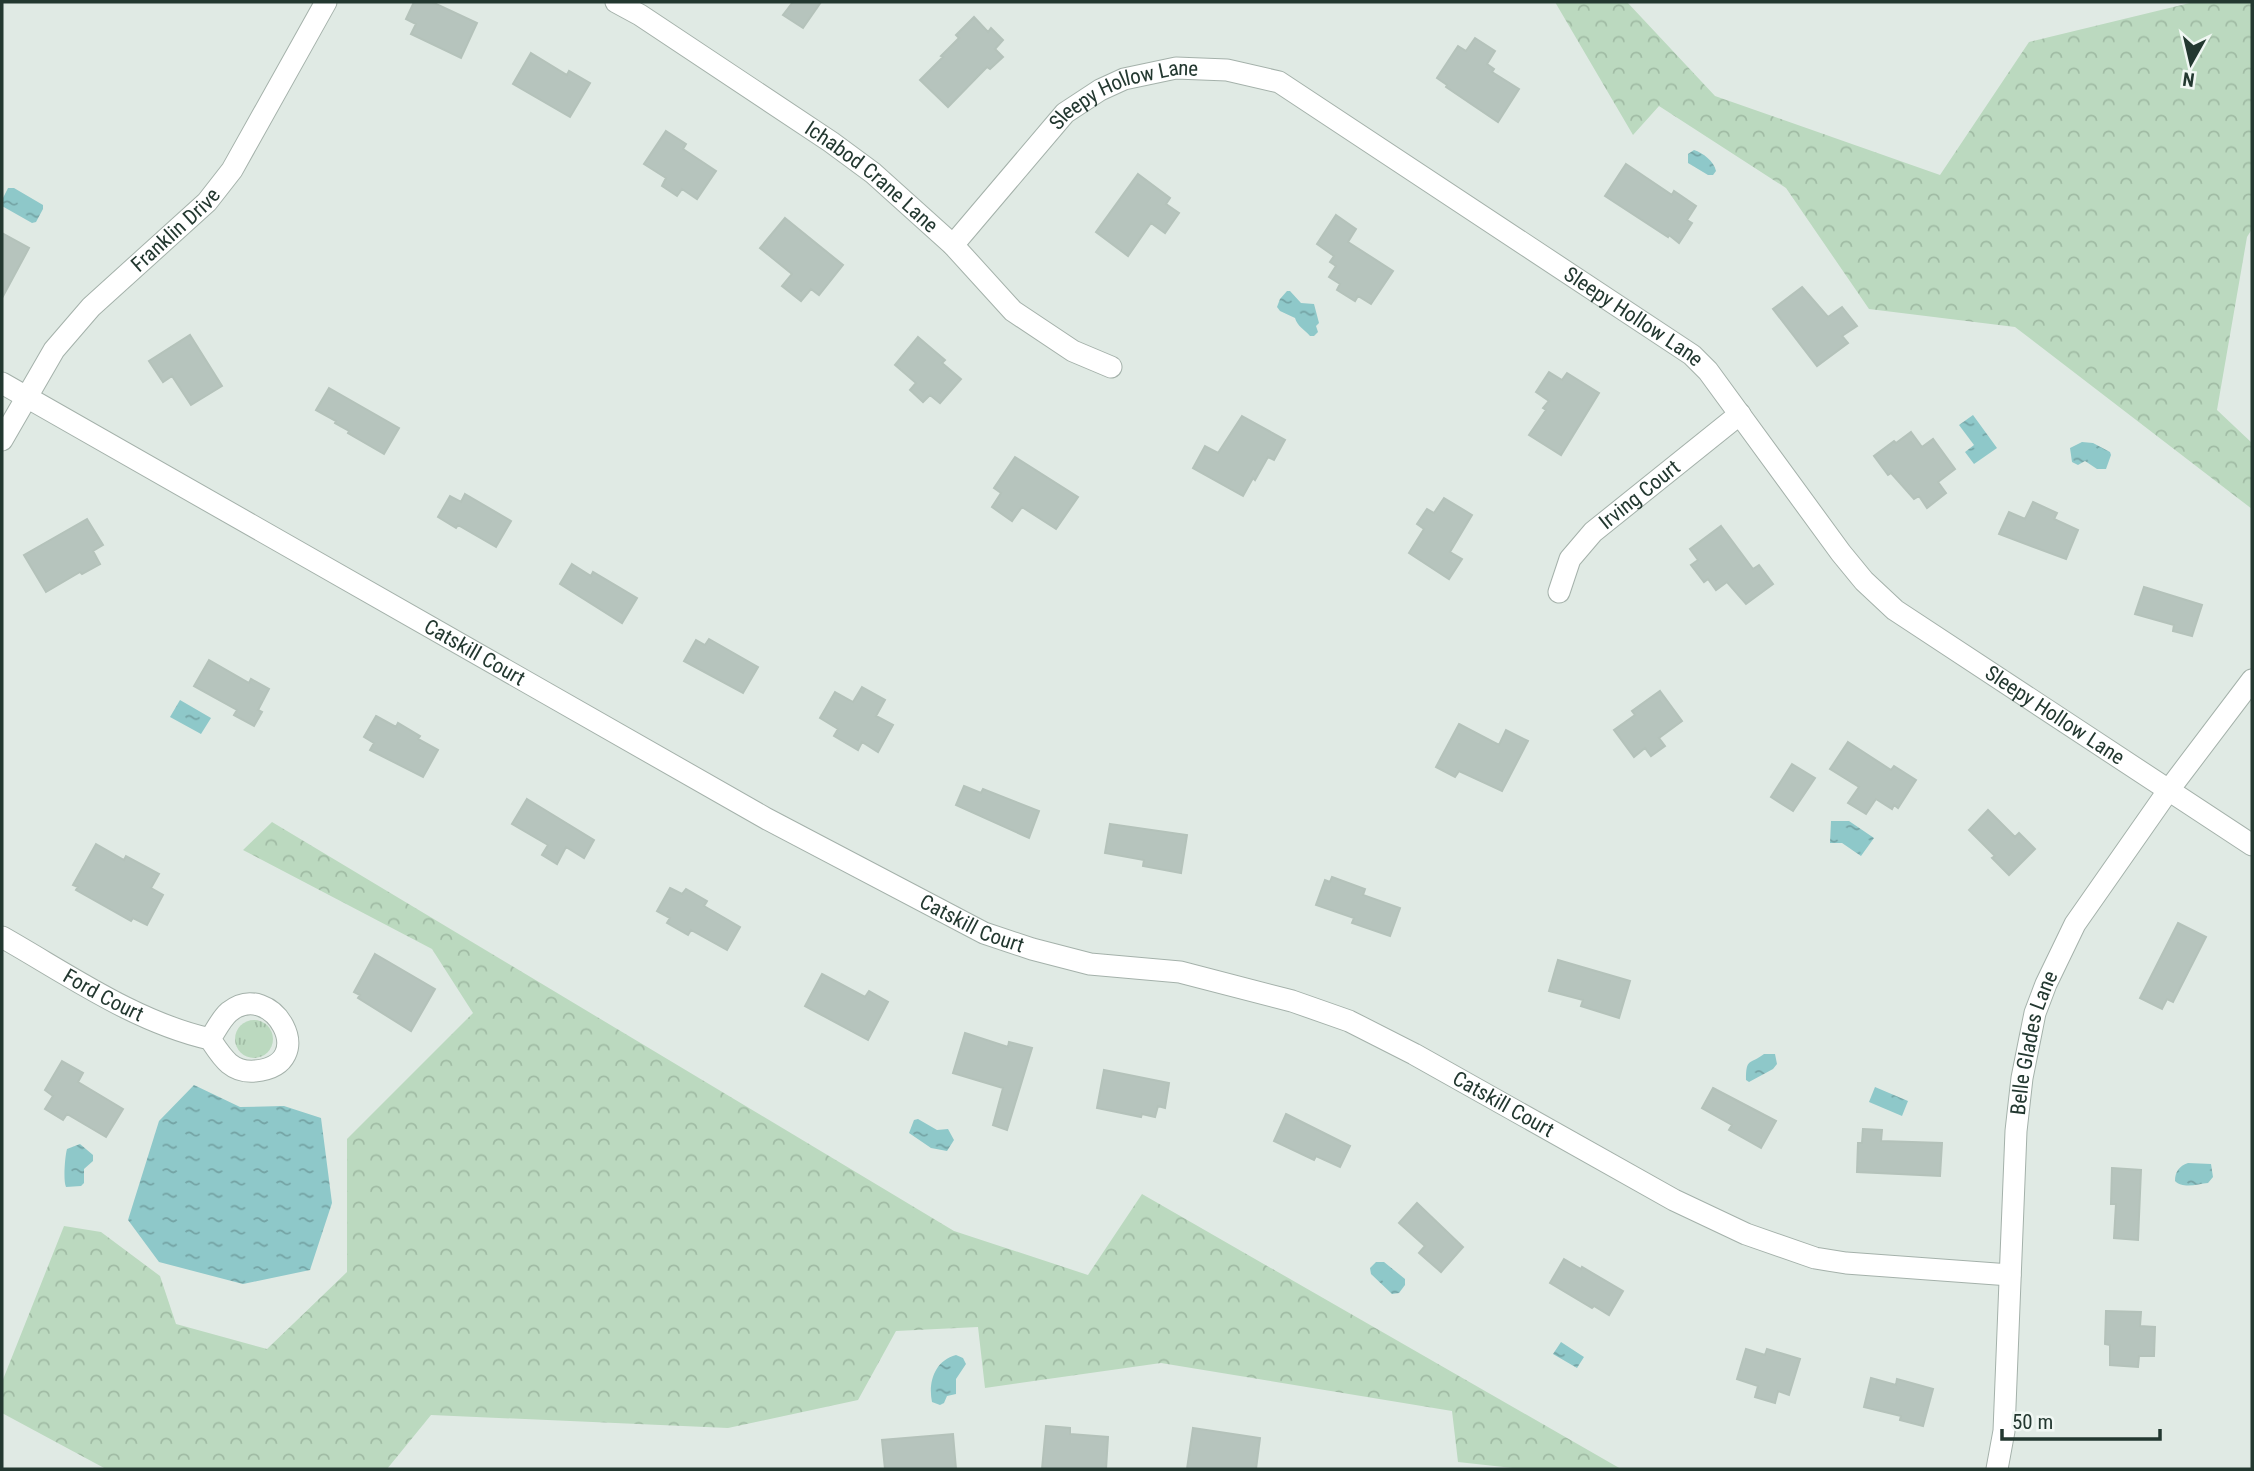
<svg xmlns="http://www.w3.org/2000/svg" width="2254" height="1471" font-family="'Roboto Condensed',sans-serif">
<defs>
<pattern id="grass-tufts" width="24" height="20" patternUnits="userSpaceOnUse" patternTransform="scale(1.75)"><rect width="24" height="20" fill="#bbd9bf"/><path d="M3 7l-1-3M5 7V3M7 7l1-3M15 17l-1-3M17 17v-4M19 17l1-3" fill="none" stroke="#a0bba4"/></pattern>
<pattern id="forest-crowns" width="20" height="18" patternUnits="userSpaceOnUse" patternTransform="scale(1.75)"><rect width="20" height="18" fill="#bbd9bf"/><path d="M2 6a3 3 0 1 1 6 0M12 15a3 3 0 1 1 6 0" fill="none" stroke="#a0bba4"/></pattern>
<pattern id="water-ripples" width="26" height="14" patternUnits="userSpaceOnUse" patternTransform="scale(1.75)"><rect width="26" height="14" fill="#8ec8c9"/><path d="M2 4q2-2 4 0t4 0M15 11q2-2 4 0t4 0" fill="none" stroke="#74a3a4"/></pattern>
</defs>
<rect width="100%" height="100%" fill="#e0eae4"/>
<path fill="url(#grass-tufts)" d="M235 1039a19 19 0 1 1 38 0a19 19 0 1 1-38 0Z"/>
<path fill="url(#forest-crowns)" d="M1555 2H1627L1715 96 1940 175 2029 42 2194 2H2252V229L2247 237 2217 410 2252 443V509L2015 327 1869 309 1786 188 1659 106 1633 135Z
M272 822 954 1231 1088 1275 1142 1194 1621 1469H1522L1458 1462 1452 1411 1161 1363 985 1388 978 1327 896 1331 858 1400 728 1428 431 1415 387 1469H106L2 1413V1382L64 1226 101 1232 160 1276 176 1324 267 1349 347 1272V1139L473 1013 432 949 243 850Z"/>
<path fill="url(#water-ripples)" d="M1694 150C1703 153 1714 161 1716 171L1713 175H1708L1688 163V154Z
M8 188H14L43 205V209L36 222 32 223 2 206V200Z
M1287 291H1290L1301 303 1314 304 1319 323 1316 326 1318 332 1314 336H1310C1305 330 1297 326 1295 318L1280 311 1277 307 1280 299Z
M1973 415 1997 448 1974 464 1965 452 1974 445 1959 425Z
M2082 442 2093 443 2110 452 2111 455 2106 469H2097L2085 461 2078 465 2072 462 2070 448Z
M180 700 211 718 201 734 170 717Z
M1831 821H1849L1874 838 1861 856 1842 843H1830Z
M1764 1054H1775L1777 1064 1773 1069 1749 1082 1746 1080C1746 1057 1750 1065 1764 1054Z
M194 1085 240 1107 284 1106 321 1118 332 1203 310 1270 243 1284 159 1262 128 1220 159 1121Z
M1875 1087 1908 1101 1902 1116 1869 1102Z
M918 1119 937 1130 948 1129 954 1140 947 1151 931 1148 909 1133 914 1120Z
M80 1144 93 1155V1161L84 1169V1183L81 1186 66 1187C63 1181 65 1156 67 1149Z
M2188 1163 2211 1164 2213 1177 2208 1183C2198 1184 2183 1189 2175 1181 2175 1172 2179 1166 2188 1163Z
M1376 1262H1384L1405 1279V1285L1399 1293 1392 1294 1371 1274 1370 1268Z
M1561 1342 1584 1357 1577 1368 1553 1354Z
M956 1355 963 1358 966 1364 956 1379V1394L947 1396 944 1403 940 1405 932 1402C928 1383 934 1361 956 1355Z"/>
<path fill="#b6c4bd" stroke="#b4c2ba" stroke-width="2" d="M414 2H432L477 23 461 58 411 34 416 24 406 19Z
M793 2H821L803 28 783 15Z
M974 17 988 32 991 28 1003 40 995 49 1003 57 990 69 987 67 948 107 920 80 943 57 941 56 959 38 956 35Z
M1475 38 1495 51 1487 64 1494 69 1492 72 1519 89 1498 122 1446 87 1447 85 1437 78 1458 46 1466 51Z
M531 53 567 75 569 71 590 83 570 117 513 84Z
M666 131 686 144 683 149 716 171 697 199 682 189 677 196 662 186 666 178 644 164Z
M1626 164 1672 195 1674 191 1696 206 1687 220 1692 223 1679 243 1669 235 1668 237 1605 196Z
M1138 174 1170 198 1166 204 1179 213 1165 233 1151 223 1128 256 1096 232Z
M1336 215 1356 229 1348 242 1393 271 1371 304 1358 296 1355 301 1337 290 1340 284 1329 277 1336 266 1330 262 1334 256 1317 244Z
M785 218 843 265 819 295 811 289 801 301 782 286 792 274 760 248Z
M2 233 29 248 2 298Z
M1802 287 1828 317 1842 307 1857 326 1842 336 1848 343 1817 366 1773 309Z
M190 335 222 386 191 405 172 376 163 382 149 361Z
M918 337 945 360 942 363 961 379 940 403 930 395 923 402 910 390 916 383 895 365Z
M1549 372 1562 380 1567 373 1599 393 1561 455 1529 435 1546 410 1543 408 1549 401 1536 392Z
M329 388 399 428 384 454 348 433 349 431 335 423 336 421 316 410Z
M1242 416 1285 440 1274 460 1268 457 1255 480 1253 478 1243 496 1193 468 1205 446 1218 453Z
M1911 432 1922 447 1933 439 1955 469 1938 482 1946 493 1927 508 1919 496 1914 499 1891 473 1888 475 1874 456 1894 441 1896 443Z
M1015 457 1078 497 1056 529 1022 507 1012 521 992 507 1001 493 994 488Z
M465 494 511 521 496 547 458 525 456 528 438 517 450 496 461 502Z
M1444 498 1472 515 1450 552 1462 559 1449 579 1409 553 1424 529 1417 524 1427 509 1434 513Z
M2033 502 2057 513 2054 519 2078 530 2066 559 1999 534 2009 512 2025 519Z
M87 519 103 545 93 551 100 564 82 574 80 572 46 592 24 555Z
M1721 526 1753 569 1759 565 1773 584 1746 604 1727 582 1716 590 1708 579 1704 582 1691 565 1698 560 1690 549Z
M572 564 591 576 593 572 637 598 622 623 560 584Z
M2144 587 2202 605 2192 636 2173 631 2174 625 2135 614Z
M709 639 758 667 743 693 684 661 696 640 705 645Z
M209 660 249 683 251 679 269 689 258 710 262 712 254 726 234 715 237 710 194 686Z
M862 687 885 700 876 716 893 725 878 752 862 742 858 750 834 736 838 729 820 718 835 692 853 702Z
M1660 691 1682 721 1659 738 1665 746 1651 756 1645 748 1634 757 1614 730 1635 715 1632 711Z
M376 716 396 727 398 723 420 736 418 739 438 750 423 777 370 750 374 743 364 737Z
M1459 724 1499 745 1506 730 1528 741 1502 791 1459 771 1455 777 1436 767Z
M1848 742 1891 770 1894 766 1916 780 1898 808 1894 805 1892 809 1876 799 1866 814 1848 803 1859 787 1830 769Z
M1792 764 1815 778 1793 811 1771 797Z
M964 786 981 793 983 789 1039 811 1029 838 956 805Z
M527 799 594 840 584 858 566 847 557 864 542 855 548 845 512 824Z
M1988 810 2015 837 2019 833 2035 849 2009 875 1992 858 1995 856 1969 830Z
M1110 824 1187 835 1181 873 1143 866 1144 860 1105 853Z
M96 844 124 860 126 856 159 874 151 888 163 895 147 925 133 918 131 921 76 890 78 887 73 885Z
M1332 877 1365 889 1363 895 1400 908 1390 936 1352 923 1354 918 1316 905 1325 880 1330 882Z
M670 888 682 894 686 889 707 901 704 906 740 927 727 950 691 930 688 935 667 923 670 918 657 911Z
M2178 923 2206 937 2173 1002 2167 999 2162 1009 2140 998Z
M375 954 435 989 411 1031 358 998 360 995 354 992Z
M1558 960 1630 981 1619 1018 1581 1006 1583 1000 1549 991Z
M822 974 865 997 869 991 888 1002 868 1040 805 1006Z
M965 1033 1008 1047 1009 1042 1032 1048 1007 1130 993 1125 1003 1088 953 1073Z
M62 1061 83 1073 78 1082 123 1109 106 1137 67 1114 63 1120 45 1109 53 1096 45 1090Z
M1104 1070 1169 1083 1165 1108 1158 1106 1155 1117 1142 1114 1141 1117 1097 1108Z
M1713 1088 1776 1121 1761 1148 1729 1130 1732 1125 1702 1108Z
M1286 1114 1350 1146 1340 1167 1316 1156 1314 1160 1274 1141Z
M1863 1129 1882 1130 1881 1141 1942 1143 1940 1176 1857 1172 1858 1143H1862Z
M2112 1168 2141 1170 2138 1240 2114 1238 2116 1204H2111Z
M1417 1203 1463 1247 1441 1272 1419 1253 1425 1246 1399 1223Z
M1564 1259 1581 1269 1582 1267 1623 1291 1609 1315 1594 1306 1592 1308 1550 1283Z
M2106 1311 2141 1312 2140 1326 2155 1327 2154 1356H2139L2138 1367 2110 1365V1345L2105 1344Z
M1746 1349 1765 1355 1767 1349 1800 1359 1789 1395 1778 1391 1775 1403 1755 1397 1758 1386 1737 1379Z
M1871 1378 1896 1385 1897 1379 1933 1389 1923 1426 1900 1420 1901 1416 1864 1407Z
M1046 1426 1070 1428V1434L1108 1437 1106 1469H1042Z
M1193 1428 1260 1438 1256 1469H1187Z
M953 1434 956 1469H885L882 1440Z"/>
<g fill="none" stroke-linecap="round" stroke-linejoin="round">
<defs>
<g id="street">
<path id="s1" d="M616 2 640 15 831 142 873 173 953 245 1013 311 1073 351 1111 367"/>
<path id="s2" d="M953 245 1065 113 1100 90 1124 79 1176 68 1227 70 1279 82 1692 355 1708 371 1841 553 1864 581 1895 610 2252 845"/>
<path id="s3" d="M2 383 767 819 984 933 1032 949 1090 964 1180 972 1292 1001 1349 1021 1414 1054 1674 1200 1746 1234 1815 1258 1846 1263 2010 1275"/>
<path id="s4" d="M2 440 54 350 91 307 207 202 232 170 326 2"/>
<path id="s5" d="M1559 592 1570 559 1593 532 1740 414"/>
<path id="s6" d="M2 937C69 975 135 1022 210 1039 222 1057 231 1073 255 1071 322 1065 272 977 229 1012 221 1019 216 1030 210 1039"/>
<path id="s7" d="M1997 1469 2004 1431 2016 1131 2022 1078 2035 1013 2046 984 2075 924 2168 791 2252 680"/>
</g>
</defs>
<use href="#street" stroke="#a4b1aa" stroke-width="23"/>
<use href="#street" stroke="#fff" stroke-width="21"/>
</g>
<g text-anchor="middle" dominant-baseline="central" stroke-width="6" stroke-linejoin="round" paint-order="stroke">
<g font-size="21" fill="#233830" stroke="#f0f7f3">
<text stroke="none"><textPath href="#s2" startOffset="236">Sleepy Hollow Lane</textPath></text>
<text stroke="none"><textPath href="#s1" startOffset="310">Ichabod Crane Lane</textPath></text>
<text stroke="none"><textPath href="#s4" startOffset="275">Franklin Drive</textPath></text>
<text stroke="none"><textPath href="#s2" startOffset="824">Sleepy Hollow Lane</textPath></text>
<text stroke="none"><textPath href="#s5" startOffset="130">Irving Court</textPath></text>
<text stroke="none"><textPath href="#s3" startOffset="544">Catskill Court</textPath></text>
<text stroke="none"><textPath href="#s2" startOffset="1412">Sleepy Hollow Lane</textPath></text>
<text stroke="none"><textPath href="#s3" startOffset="1111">Catskill Court</textPath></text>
<text stroke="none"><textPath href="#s6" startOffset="117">Ford Court</textPath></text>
<text stroke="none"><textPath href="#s7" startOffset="429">Belle Glades Lane</textPath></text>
<text stroke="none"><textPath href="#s3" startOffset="1678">Catskill Court</textPath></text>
</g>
</g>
<rect width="2254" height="1471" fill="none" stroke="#233830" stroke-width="7"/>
<g transform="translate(2191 63) rotate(188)" stroke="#f0f7f3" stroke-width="5" paint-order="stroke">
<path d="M0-5L12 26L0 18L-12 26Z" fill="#233830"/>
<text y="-10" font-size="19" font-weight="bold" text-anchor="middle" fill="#233830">N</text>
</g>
<path d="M2002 1429v10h158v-10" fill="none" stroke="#233830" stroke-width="3.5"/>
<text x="2012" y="1429" font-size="21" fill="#233830" stroke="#f0f7f3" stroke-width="5" paint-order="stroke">50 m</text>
</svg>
